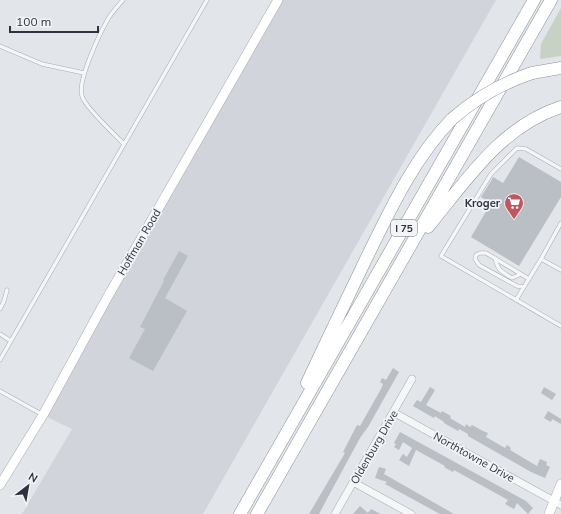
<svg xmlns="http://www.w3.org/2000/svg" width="561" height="514" font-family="Mulish,sans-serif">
<rect width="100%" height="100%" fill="#e2e5e9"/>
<path fill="#d1d4db" d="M278 0H496L203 514H22L72 429 43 415Z"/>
<path fill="#c7d2c4" d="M561 8V56L540 59 541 44Z"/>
<path fill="#babec5" d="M519 157 561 182V197L519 266 471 237 491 203 481 197 491 181 493 177 503 183Z
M179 251 188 256 165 298 187 311 153 371 129 358 145 329 140 327 164 281 163 280Z
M393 368 399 372 368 427 360 438 328 497 319 514H309L342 458 345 453 343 452 357 425 360 426 381 389 383 384 380 382 382 378 386 380Z
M430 387 435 390 426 405 441 413 442 411 451 416 450 418 465 427 466 424 470 427 472 425 483 431 488 433 486 437 505 448 507 445 511 448 510 450 537 466 540 459 547 462 546 465 550 467 545 478 531 472 468 436V434L459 429 458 431 444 423V422L435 416 434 418 413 406 417 400 421 402Z
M544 387 556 394 552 400 541 393Z
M548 411 561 419V424L552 419 551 422 544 418Z
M400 432 526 501 533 508 528 514 517 503 514 509 505 504 508 500 454 470 453 472 444 467 445 466 416 450 409 466 399 460 403 454 407 457 412 448 403 442 399 450 394 447 396 444 394 443Z
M379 467 386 469 384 474 454 514H440L385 484 387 482 375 478Z
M360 506 368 513 371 509 381 514H353Z"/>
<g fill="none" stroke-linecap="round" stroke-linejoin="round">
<defs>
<path id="lane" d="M123 0C118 6 112 12 108 19 100 33 77 81 82 96 84 106 116 136 124 144
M0 46 42 64 84 73
M561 169 526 149 517 148 491 174 441 256 561 326
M561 223 541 259 561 270
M495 258C498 271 501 271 512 278L521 274
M524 287 517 286 479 265 475 259 476 255 480 253H486L529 279
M516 300 541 259
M0 309 4 301 7 290
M0 334 11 341
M0 360 207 0
M0 391 43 415"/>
<path id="street" d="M393 412 561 505
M353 482 411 514
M335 514 412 379"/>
<path id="secondary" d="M0 485 43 415 107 298 278 0
M549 514 561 484"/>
<path id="highway" d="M532 73 561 68
M428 227C467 180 500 127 561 107
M307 383C326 342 346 301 366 259 390 210 414 158 452 119
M240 514 534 0
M257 514 551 0"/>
</defs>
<use href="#lane" stroke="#a8acb3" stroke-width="4.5"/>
<use href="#street" stroke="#a8acb3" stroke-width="8"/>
<use href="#secondary" stroke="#a8acb3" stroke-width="10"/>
<use href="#highway" stroke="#8b929e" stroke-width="13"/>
<use href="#lane" stroke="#f5f6f8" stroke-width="3.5"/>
<use href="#street" stroke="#f5f6f8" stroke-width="7"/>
<use href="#secondary" stroke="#fff" stroke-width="9"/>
<use href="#highway" stroke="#fff" stroke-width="12"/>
<defs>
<path id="highway-bridge" d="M452 119C476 98 502 83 532 73"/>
</defs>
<use href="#highway-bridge" stroke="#8b929e" stroke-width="13" stroke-linecap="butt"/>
<use href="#highway-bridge" stroke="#fff" stroke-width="12"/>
</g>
<defs>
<symbol id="supermarket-pin" viewBox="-11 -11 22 30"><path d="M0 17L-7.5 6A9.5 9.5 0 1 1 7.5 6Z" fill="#c0565f" stroke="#f2f4f7"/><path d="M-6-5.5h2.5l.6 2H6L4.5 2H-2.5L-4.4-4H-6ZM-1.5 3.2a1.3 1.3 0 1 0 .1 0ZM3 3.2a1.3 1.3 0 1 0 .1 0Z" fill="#fff"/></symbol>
</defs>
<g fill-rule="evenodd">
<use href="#supermarket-pin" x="503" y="192" width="22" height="30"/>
</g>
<g text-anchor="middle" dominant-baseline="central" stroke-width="3.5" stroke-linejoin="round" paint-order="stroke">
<rect fill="#f2f4f7" stroke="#676c76" stroke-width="1" x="391" y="220" width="26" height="16" rx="3"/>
<g font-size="10" font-weight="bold" fill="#2c323f">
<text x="404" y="228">I 75</text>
</g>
<g font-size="11" font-weight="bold" fill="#2c323f" stroke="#f2f4f7" text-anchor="end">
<text x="500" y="203">Kroger</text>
</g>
<g font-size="11" fill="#2c323f" stroke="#f2f4f7">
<text transform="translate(139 242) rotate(-60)">Hoffman Road</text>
<text transform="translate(374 447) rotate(-60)">Oldenburg Drive</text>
<text transform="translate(474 457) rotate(29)">Northtowne Drive</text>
</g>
</g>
<g transform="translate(28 486) rotate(31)" stroke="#f2f4f7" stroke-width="3" paint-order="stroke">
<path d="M0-3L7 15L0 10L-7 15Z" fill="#2c323f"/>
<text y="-6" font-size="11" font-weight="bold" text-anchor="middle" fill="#2c323f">N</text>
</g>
<path d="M10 26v6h88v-6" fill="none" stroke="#2c323f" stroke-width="2"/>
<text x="16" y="26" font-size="12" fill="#2c323f" stroke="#f2f4f7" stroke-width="3" paint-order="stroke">100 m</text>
</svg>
